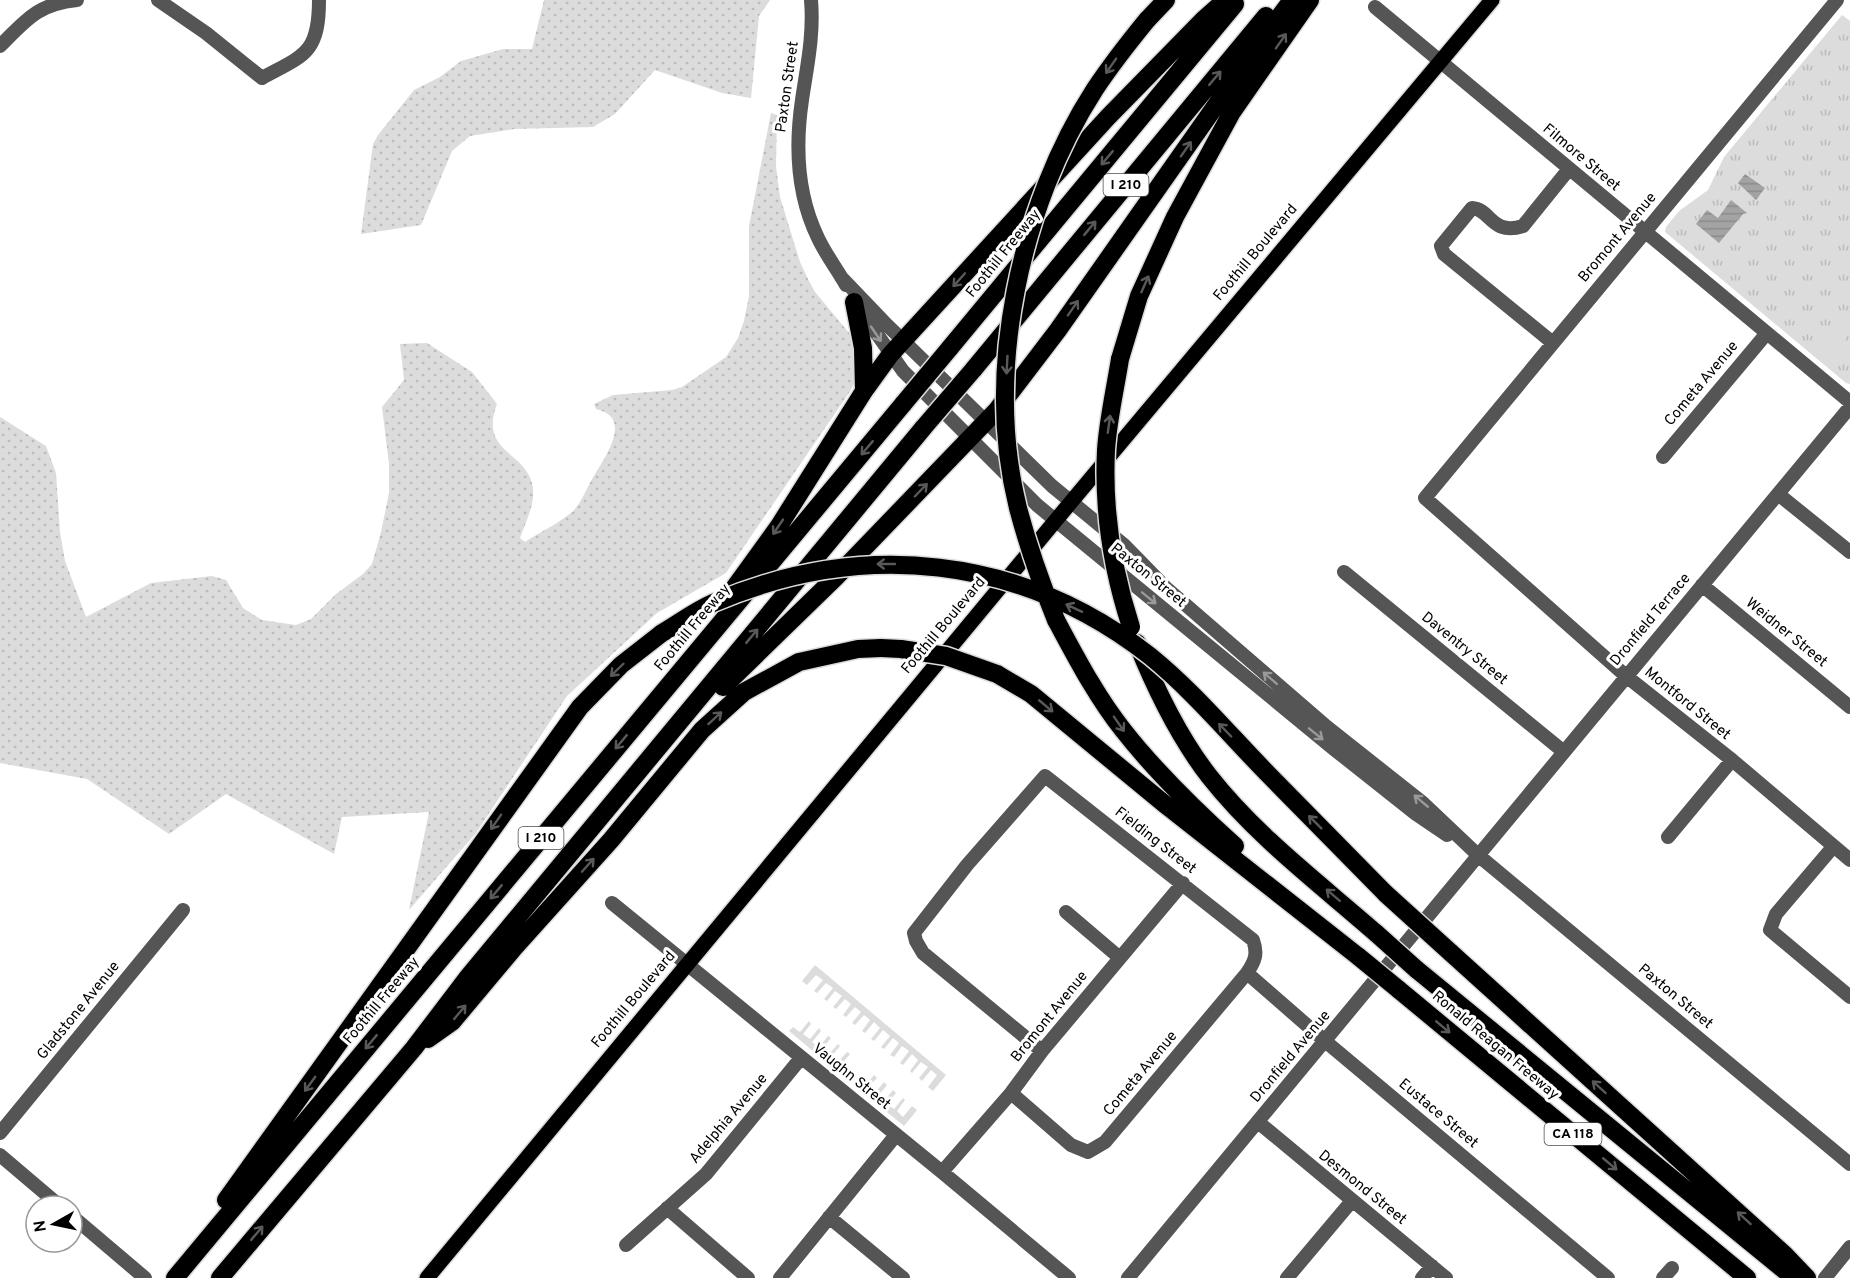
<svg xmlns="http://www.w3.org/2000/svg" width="1850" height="1278" font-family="Overpass,sans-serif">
<defs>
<pattern id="grass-dots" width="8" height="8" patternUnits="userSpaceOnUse" patternTransform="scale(1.5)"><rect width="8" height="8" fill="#dcdcdc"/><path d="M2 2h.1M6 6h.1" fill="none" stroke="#bbb" stroke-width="1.8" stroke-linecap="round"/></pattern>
<pattern id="park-tufts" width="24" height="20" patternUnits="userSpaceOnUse" patternTransform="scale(1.5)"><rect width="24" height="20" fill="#dcdcdc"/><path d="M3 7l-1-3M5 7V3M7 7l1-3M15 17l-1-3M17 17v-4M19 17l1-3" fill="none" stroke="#bbb"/></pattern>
<pattern id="water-rules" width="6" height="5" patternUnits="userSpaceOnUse" patternTransform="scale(1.5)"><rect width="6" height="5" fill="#a3a3a3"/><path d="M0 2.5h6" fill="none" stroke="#8b8b8b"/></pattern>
</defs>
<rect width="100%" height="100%" fill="#fff"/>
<path fill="url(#grass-dots)" d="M544 0H770L759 16 751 98 722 93 655 70 615 114 593 127 514 129 470 136 452 151 421 225 361 234 373 144 378 135 414 90 440 77 461 61 503 49H532Z
M771 113 777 115 776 166 780 197 800 262 808 279 815 292 850 334 856 349 858 373 851 390 726 573 657 613 567 696 476 833 409 910 429 812 342 817 334 854 226 794 169 834 87 779 0 763V417L46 446 56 473 60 532 65 561 86 617 151 583 212 576 226 580 243 608 262 620 296 625 311 619 336 594 363 574 372 564 381 532 389 493V464L382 407 404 380 400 344 427 343 472 372 497 404C479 451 523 451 532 483 537 501 526 521 520 538L525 542C540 532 558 524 572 512 580 505 586 490 591 481 602 461 636 418 596 409L594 404 613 395 672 390 682 387 726 357 738 338 744 321 749 296V226Z"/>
<path fill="url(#park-tufts)" d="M1842 15 1850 21V384L1846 383 1665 232 1666 227 1679 211 1708 190 1724 157Z"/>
<path fill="#dcdcdc" d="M1843 310 1850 316V333L1838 348 1822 335Z
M1821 336 1837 349 1827 362 1811 348Z
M815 965 946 1075 933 1091 928 1087 937 1075 931 1070 922 1081 919 1078 928 1067 921 1062 912 1073 910 1071 918 1060 912 1054 903 1065 900 1063 909 1051 902 1046 894 1057 890 1055 899 1043 893 1038 884 1049 881 1047 890 1036 883 1030 874 1041 871 1039 880 1028 874 1022 865 1033 862 1031 870 1020 864 1015 855 1025 852 1023 861 1012 855 1007 846 1017 843 1015 851 1004 845 999 836 1009 833 1007 842 996 835 991 827 1001 824 999 833 988 826 983 817 993 814 991 823 980 816 975 807 985 802 981Z
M809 1021 811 1024 803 1034 810 1039 819 1028 821 1031 812 1042 819 1047 828 1036 831 1038 822 1049 828 1055 838 1044 840 1046 831 1057 837 1063 847 1052 850 1054 840 1066 846 1071 843 1076 789 1031 793 1027 800 1032Z
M874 1075 877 1078 868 1088 875 1093 884 1082 887 1085 878 1096 884 1101 893 1090 896 1093 887 1104 894 1109 903 1098 905 1100 897 1111 903 1117 912 1106 917 1110 904 1126 854 1085 858 1081 865 1086Z"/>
<path fill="url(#water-rules)" d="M1745 174 1765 188 1756 200 1738 183Z
M1731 200 1747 213 1743 214 1719 243 1696 224 1707 210 1718 218Z"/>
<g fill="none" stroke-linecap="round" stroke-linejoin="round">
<defs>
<path id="major" d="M427 1278 1071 502 1492 0"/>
<path id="highway" d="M1147 20 1166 0
M854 302 863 348 864 391
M949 349 1235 4
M1120 359 1139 296 1175 217 1232 112 1310 0
M973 370 1266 16
M732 591 779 526 864 391 890 355 1108 117 1203 20 1221 4 1229 0
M1056 620C1076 657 1096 696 1123 730 1156 772 1195 810 1235 846
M1137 643C1156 690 1178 736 1209 776 1256 836 1320 884 1377 934
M997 674 1031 694 1167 806 1359 957
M723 687 836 577 997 410 1058 330 1264 37 1292 0
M1266 772 1386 894
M1450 952 1785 1255 1807 1278
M1416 969 1794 1278
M1398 989 1747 1278
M428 1039 452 1022 514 948 611 840 702 730 744 692 799 662 858 649 881 648
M226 1200 580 707 621 665 662 633
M175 1278 904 403
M220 1278 414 1048 468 977 924 427"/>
</defs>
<use href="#major" stroke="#dbdbdb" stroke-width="18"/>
<use href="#highway" stroke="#dbdbdb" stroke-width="21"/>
<path stroke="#555" stroke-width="14" d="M158 0 206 33 262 78C304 55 319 54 319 0
M811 0C814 35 807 66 802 100 795 147 797 195 818 238 826 255 837 269 846 285
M1837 0 1425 498 1626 676 1732 760 1850 860
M1375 7 1850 402
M0 46C27 19 38 4 77 0
M841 277 887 325 1052 486 1124 545 1165 587 1327 727 1423 803 1479 856 1850 1164
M858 307 903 371 1037 505 1334 749 1416 814 1447 835
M1553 343 1444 254 1441 246 1472 208C1491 209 1491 236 1523 226L1569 169
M1663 457 1767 333
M1778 494 1850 552
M1344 572 1564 752
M1702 585 1850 707
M1668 837 1732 760
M1833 847 1776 914 1770 930 1850 997
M612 903 942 1172 1069 1278
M1066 912 1120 958
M1247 973 1325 1041 1608 1278
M1011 1093 1071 1145 1088 1152 1105 1142 1247 973C1255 961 1258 954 1253 940L1045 776 967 865 914 933 916 941 923 953 1042 1051
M1258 1122 1446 1278
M0 1133 183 910
M0 1155 60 1206
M942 1172 1011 1093 1042 1051 1183 883
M667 1208 748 1278
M72 1216 145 1278
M829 1217 903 1278
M626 1245 706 1174 801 1058
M780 1278 896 1135
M1128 1278 1850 407
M1287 1278 1351 1202
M1422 1278 1432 1266
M1663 1278 1672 1268
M1825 1278 1850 1247"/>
<use href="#major" stroke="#000" stroke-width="15"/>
<use href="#highway" stroke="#000" stroke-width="18"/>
<defs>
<path id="highway-bridge" d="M1120 359C1115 390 1108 420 1106 450 1103 511 1112 569 1131 627
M904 403 949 349
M924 427 973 370
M1056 620C1041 583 1028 546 1018 508 984 372 1020 205 1095 89 1111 65 1129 42 1147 20
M662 633C679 623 695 611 713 603 862 539 1021 555 1150 656 1192 690 1228 733 1266 772
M881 648 901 649 946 656 997 674
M1386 894 1450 952
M1377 934 1416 969
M1359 957 1398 989"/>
</defs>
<use href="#highway-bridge" stroke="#dbdbdb" stroke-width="21" stroke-linecap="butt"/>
<use href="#highway-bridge" stroke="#000" stroke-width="18"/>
</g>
<defs><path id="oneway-shaft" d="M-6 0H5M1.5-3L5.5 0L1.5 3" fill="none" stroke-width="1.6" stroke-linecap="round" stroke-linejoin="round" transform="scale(1.5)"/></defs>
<g stroke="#595959">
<use href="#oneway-shaft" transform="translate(1281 41) rotate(-55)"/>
<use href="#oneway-shaft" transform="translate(1111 66) rotate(125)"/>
<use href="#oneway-shaft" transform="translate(1215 78) rotate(-50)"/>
<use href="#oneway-shaft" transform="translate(1186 149) rotate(-55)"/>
<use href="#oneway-shaft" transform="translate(1107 158) rotate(130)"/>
<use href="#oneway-shaft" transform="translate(1090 228) rotate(-50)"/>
<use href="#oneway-shaft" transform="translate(959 280) rotate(132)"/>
<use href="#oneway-shaft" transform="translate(1145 284) rotate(-66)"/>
<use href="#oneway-shaft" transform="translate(1073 308) rotate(-55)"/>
<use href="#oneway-shaft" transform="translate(1007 365) rotate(93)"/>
<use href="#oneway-shaft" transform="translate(1109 424) rotate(-82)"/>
<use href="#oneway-shaft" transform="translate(867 448) rotate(130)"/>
<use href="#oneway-shaft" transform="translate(921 490) rotate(-46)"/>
<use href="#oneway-shaft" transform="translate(778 527) rotate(124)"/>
<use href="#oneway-shaft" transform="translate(886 564) rotate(-180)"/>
<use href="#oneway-shaft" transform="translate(1074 608) rotate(-155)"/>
<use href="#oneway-shaft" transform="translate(752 636) rotate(-50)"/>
<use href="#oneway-shaft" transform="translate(617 670) rotate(136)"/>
<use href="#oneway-shaft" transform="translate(1046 706) rotate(40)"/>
<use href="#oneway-shaft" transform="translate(715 718) rotate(-42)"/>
<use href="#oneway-shaft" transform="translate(1119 724) rotate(55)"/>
<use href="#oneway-shaft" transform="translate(1225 730) rotate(-134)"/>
<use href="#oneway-shaft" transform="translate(621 742) rotate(130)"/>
<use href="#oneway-shaft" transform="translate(496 822) rotate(125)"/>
<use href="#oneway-shaft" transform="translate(1315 822) rotate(-135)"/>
<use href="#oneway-shaft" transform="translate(588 865) rotate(-48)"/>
<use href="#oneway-shaft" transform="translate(496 892) rotate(130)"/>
<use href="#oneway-shaft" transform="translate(1333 895) rotate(-139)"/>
<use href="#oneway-shaft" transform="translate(460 1012) rotate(-50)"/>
<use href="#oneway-shaft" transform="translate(1443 1027) rotate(40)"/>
<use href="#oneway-shaft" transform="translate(371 1042) rotate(130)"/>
<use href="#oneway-shaft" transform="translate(310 1084) rotate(126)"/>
<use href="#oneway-shaft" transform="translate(1599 1087) rotate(-138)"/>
<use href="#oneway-shaft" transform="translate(1610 1164) rotate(40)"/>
<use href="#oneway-shaft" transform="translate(1744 1218) rotate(-138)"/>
<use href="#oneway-shaft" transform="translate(257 1233) rotate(-50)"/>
</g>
<g stroke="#999">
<use href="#oneway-shaft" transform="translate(876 334) rotate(56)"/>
<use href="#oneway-shaft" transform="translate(1149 598) rotate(39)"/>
<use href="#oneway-shaft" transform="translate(1270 678) rotate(-139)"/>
<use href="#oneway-shaft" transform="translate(1316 734) rotate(39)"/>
<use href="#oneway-shaft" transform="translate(1421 801) rotate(-140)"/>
</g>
<g text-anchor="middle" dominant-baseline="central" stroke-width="6" stroke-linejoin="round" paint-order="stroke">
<g fill="#fff" stroke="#4c4c4c" stroke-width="1.5">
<rect x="1103.5" y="174" width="45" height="22" rx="4.5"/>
<rect x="518.5" y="827" width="45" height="22" rx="4.5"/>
<rect x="1544.5" y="1123" width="57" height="22" rx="4.5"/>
</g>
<g font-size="14" font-weight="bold" fill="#000">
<text x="1126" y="185">I 210</text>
<text x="541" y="838">I 210</text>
<text x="1573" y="1134">CA 118</text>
</g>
<g font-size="15" fill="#000" stroke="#fff">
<text transform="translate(788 87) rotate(-82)">Paxton Street</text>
<text transform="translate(1581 158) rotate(40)">Filmore Street</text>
<text transform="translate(1618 238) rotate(-50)">Bromont Avenue</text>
<text transform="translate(1256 253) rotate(-50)">Foothill Boulevard</text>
<text transform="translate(1004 254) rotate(-51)">Foothill Freeway</text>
<text transform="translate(1702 384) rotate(-50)">Cometa Avenue</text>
<text transform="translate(1148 576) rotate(39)">Paxton Street</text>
<text transform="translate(1651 620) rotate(-50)">Dronfield Terrace</text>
<text transform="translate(944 626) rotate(-50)">Foothill Boulevard</text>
<text transform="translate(693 628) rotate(-50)">Foothill Freeway</text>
<text transform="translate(1786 633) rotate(39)">Weidner Street</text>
<text transform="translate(1464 649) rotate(39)">Daventry Street</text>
<text transform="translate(1687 704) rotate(39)">Montford Street</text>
<text transform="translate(1155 841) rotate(38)">Fielding Street</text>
<text transform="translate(1675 997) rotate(40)">Paxton Street</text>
<text transform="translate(634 1000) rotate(-50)">Foothill Boulevard</text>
<text transform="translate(382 1001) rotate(-50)">Foothill Freeway</text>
<text transform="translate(79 1011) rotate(-51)">Gladstone Avenue</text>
<text transform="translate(1050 1017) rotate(-51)">Bromont Avenue</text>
<text transform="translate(1495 1046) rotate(40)">Ronald Reagan Freeway</text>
<text transform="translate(1291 1057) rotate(-50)">Dronfield Avenue</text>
<text transform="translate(1141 1074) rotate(-50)">Cometa Avenue</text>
<text transform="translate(851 1077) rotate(39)">Vaughn Street</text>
<text transform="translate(1438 1114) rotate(40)">Eustace Street</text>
<text transform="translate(729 1119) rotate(-50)">Adelphia Avenue</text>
<text transform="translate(1362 1188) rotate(39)">Desmond Street</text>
</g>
</g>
<g transform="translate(54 1224) rotate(261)"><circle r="28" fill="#ffffff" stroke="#999999" stroke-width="1.5"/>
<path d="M0-4.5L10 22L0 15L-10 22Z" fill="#000000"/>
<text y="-9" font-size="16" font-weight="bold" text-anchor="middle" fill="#000000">N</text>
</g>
</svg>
